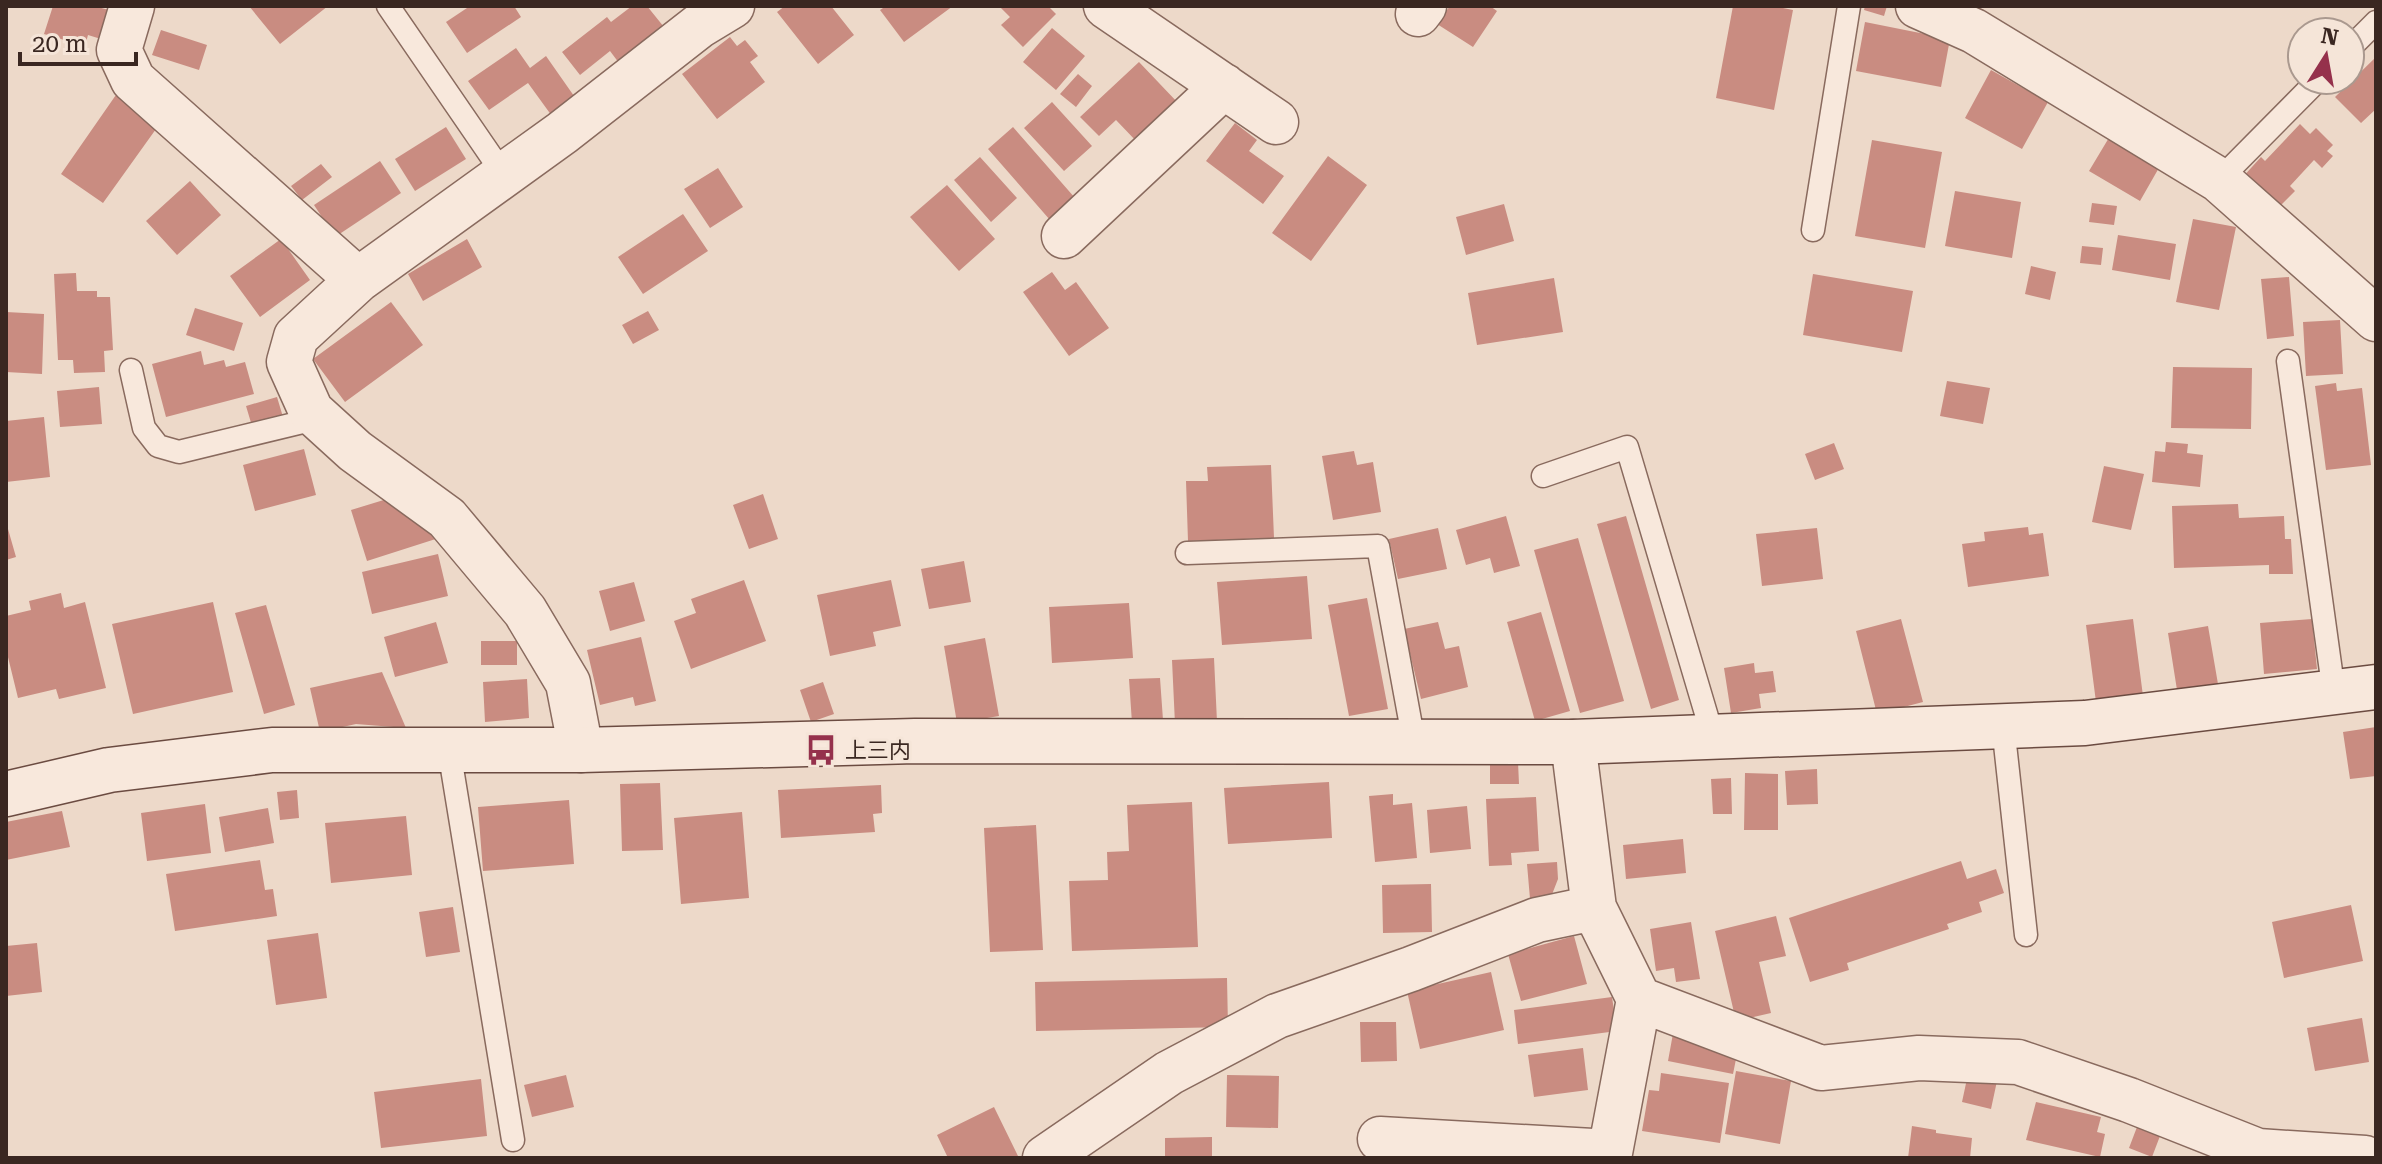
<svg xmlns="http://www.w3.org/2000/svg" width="2382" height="1164" font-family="'Roboto Serif','Noto Sans JP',serif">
<rect width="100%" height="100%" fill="#edd9c9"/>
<path fill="#c98c81" d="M53 6H94L109 10 101 39 88 35 85 46 44 34Z
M249 6H328L280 44Z
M470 6H514L521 17 467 53 446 22Z
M632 6H647L668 32 622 67 610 51 580 75 562 52 607 17 611 22Z
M785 6H831L854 35 818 64 777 12Z
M886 6H953L904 42 880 10Z
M999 6H1048L1056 14 1023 47 1001 25 1010 17Z
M1450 6H1490L1497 11 1473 47 1437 24Z
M1733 6H1773L1793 10 1774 110 1716 98Z
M1865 6H1887L1884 16 1864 10Z
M1865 22 1950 39 1941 87 1856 71Z
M1052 28 1085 56 1056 90 1023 62Z
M161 30 207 45 199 70 152 55Z
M730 37 737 46 745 40 758 56 750 62 765 82 717 119 682 74Z
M516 48 530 68 546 56 581 106 557 123 528 83 489 110 468 81Z
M2376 57V109L2361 123 2335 97Z
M1139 62 1179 104 1138 143 1116 120 1099 136 1080 117Z
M1991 70 2048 102 2022 149 1965 118Z
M1078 74 1092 86 1076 107 1060 94Z
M118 92 161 122 103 203 61 174Z
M1052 102 1092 146 1064 171 1024 128Z
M1235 123 1257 140 1249 151 1284 176 1263 204 1206 161Z
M2300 124 2310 134 2316 128 2333 145 2327 151 2333 156 2322 168 2314 160 2290 186 2295 191 2275 211 2241 179 2261 157 2265 161Z
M446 127 466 159 415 191 395 159Z
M1013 127 1075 198 1050 220 988 149Z
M2110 136 2160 166 2140 201 2089 171Z
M1872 140 1942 152 1925 248 1855 236Z
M1328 156 1367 185 1311 261 1272 233Z
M980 157 1017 198 991 222 954 180Z
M380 161 401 193 335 237 314 205Z
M321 164 332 177 302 200 291 186Z
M718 168 743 207 710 228 684 189Z
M190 181 221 215 177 255 146 221Z
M947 185 995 239 959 271 910 217Z
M1955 191 2021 202 2012 258 1945 246Z
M2092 203 2117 206 2114 225 2089 222Z
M1504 204 1514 241 1466 255 1456 217Z
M683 214 708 251 643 294 618 257Z
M2193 219 2236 227 2219 310 2176 302Z
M2118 235 2176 244 2170 280 2112 270Z
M281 239 310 280 260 317 230 276Z
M467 239 482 267 423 301 408 274Z
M2082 246 2103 248 2101 265 2080 263Z
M2031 266 2056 272 2050 300 2025 294Z
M1052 272 1065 290 1076 282 1109 328 1069 356 1023 292Z
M76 273 77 291H97V297H110L113 350 104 351 105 372 74 373 73 360H58L54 274Z
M1813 274 1913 291 1902 352 1803 335Z
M2289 277 2294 336 2267 339 2261 279Z
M1554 278 1563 332 1477 345 1468 293Z
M391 302 423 345 345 402 313 359Z
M195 308 243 323 234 351 186 335Z
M648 311 659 330 633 344 622 325Z
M6 312 44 314 42 374 6 372Z
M2340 320 2343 374 2306 376 2303 322Z
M201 351 204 365 224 360 226 367 245 362 254 394 166 417 152 364Z
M2173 367 2252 368 2251 429 2171 428Z
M1947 381 1990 388 1983 424 1940 416Z
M2336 383 2337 391 2362 388 2371 465 2326 470 2315 386Z
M99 387 102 424 60 427 57 391Z
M277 397 283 417 252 426 246 406Z
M44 417 50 477 6 482V421Z
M2166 442 2188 444 2187 453 2203 455 2200 487 2152 482 2155 451 2165 452Z
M1834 443 1844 469 1815 480 1805 454Z
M304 449 316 495 255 511 243 465Z
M1354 451 1357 465 1373 462 1381 512 1333 520 1322 456Z
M1271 465 1274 538 1188 541 1186 481H1208L1207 467Z
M2104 466 2144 474 2131 530 2092 522Z
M763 494 778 539 749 549 733 505Z
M387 499 445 536 367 561 351 510Z
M2238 504 2239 518 2284 516 2285 539H2291L2293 574H2269V565L2174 568 2172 506Z
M1506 516 1520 566 1494 573 1490 558 1466 565 1456 530Z
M1626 516 1679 700 1651 709 1597 524Z
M6 522 16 557 6 560Z
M2028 527 2029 535 2043 533 2049 576 1968 587 1962 544 1985 541 1984 532Z
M1438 528 1447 569 1398 579 1389 539Z
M1817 528 1823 579 1762 586 1756 534Z
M1578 538 1624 701 1580 713 1534 550Z
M438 554 448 596 372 614 362 572Z
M964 561 971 602 929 609 921 569Z
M1307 576 1312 639 1222 645 1217 582Z
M744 580 766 641 691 669 674 621 696 613 691 599Z
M891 580 901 626 873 632 876 646 830 656 817 595Z
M634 582 645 621 610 631 599 591Z
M61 593 64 608 85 602 106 688 59 699 56 689 18 698 6 649V616L31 610 29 601Z
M1367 598 1388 709 1349 716 1328 605Z
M213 602 233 692 133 714 112 624Z
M1129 603 1133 658 1052 663 1049 607Z
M266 605 295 705 264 714 235 613Z
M1541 612 1570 711 1535 721 1507 622Z
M1901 619 1923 702 1877 714 1856 631Z
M2133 619 2143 696 2096 702 2086 625Z
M2312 619 2317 669 2264 674 2260 623Z
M436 622 448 663 395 677 384 637Z
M1438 622 1445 649 1459 646 1468 687 1421 699 1404 629Z
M2208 626 2218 684 2177 690 2168 633Z
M641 637 656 701 635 706 633 697 600 705 587 650Z
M985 638 999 716 957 723 944 646Z
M481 641H517V665H481Z
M1214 658 1217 722 1175 724 1172 660Z
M1754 663 1755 673 1773 671 1776 692 1759 694 1761 708 1731 713 1724 668Z
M382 672 406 728 356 724 320 732 310 688Z
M1160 678 1163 720 1132 723 1129 679Z
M527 679 529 718 485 722 483 682Z
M823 682 834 714 811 722 800 690Z
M2376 727V776L2350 779 2343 732Z
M1518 762 1519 784H1490V763Z
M1817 769 1818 804 1787 805 1785 771Z
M1745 773 1778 774V830H1744Z
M1731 778 1732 814H1713L1711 779Z
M1329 782 1332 838 1228 844 1224 788Z
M660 783 663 850 622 851 620 784Z
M881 785 882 813 873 814 875 832 781 838 778 790Z
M297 790 299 818 280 820 277 792Z
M1393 794V805L1412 803 1417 858 1375 862 1369 796Z
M1536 797 1539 851 1511 853 1512 865 1489 866 1486 799Z
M569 800 574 864 483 871 478 807Z
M1192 802 1198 947 1072 951 1069 881 1108 880 1107 852 1129 851 1127 805Z
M205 804 211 853 147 861 141 813Z
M1467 806 1471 849 1430 853 1427 810Z
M268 808 274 843 225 852 219 817Z
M62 811 70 847 6 860V822Z
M742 812 749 898 681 904 674 818Z
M406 816 412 875 331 883 325 823Z
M1036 825 1043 950 990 952 984 828Z
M1683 839 1686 873 1626 879 1623 845Z
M260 860 265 890 273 889 277 916 175 931 166 874Z
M1961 861 1967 879 1996 869 2004 893 1979 902 1982 912 1947 924 1949 929 1847 963 1849 970 1810 982 1789 918Z
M1557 862 1558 879 1551 897 1530 899 1527 864Z
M1431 884 1432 932 1383 933 1382 885Z
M2351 905 2363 961 2284 978 2272 922Z
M453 907 460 952 426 957 419 912Z
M1776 916 1786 956 1759 962 1771 1013 1736 1021 1715 931Z
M1691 922 1700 979 1676 982 1674 968 1656 971 1650 929Z
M318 933 327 998 276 1005 267 940Z
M1574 936 1587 984 1521 1001 1508 954Z
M37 943 42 992 6 996V946Z
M1491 972 1504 1030 1420 1049 1407 991Z
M1227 978 1228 1027 1036 1031 1035 982Z
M1612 997 1617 1031 1518 1044 1514 1010Z
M2362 1018 2369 1062 2315 1071 2307 1028Z
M1360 1022H1396L1397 1061 1361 1062Z
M1674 1028 1738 1049 1733 1074 1668 1061Z
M1583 1048 1588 1090 1534 1097 1528 1055Z
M1736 1071 1791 1081 1780 1144 1725 1134Z
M1661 1073 1729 1083 1720 1143 1642 1131 1649 1090 1659 1091Z
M1968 1074 1997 1081 1991 1109 1962 1102Z
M566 1075 574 1107 532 1117 524 1085Z
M1227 1075 1279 1076 1278 1128 1226 1127Z
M481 1079 487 1136 381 1148 374 1092Z
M2036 1102 2101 1117 2097 1132 2105 1134 2100 1157 2026 1140Z
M994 1107 1019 1158H948L937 1135Z
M1912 1126 1936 1130V1133L1972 1138 1970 1158H1908Z
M2137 1127 2160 1136 2152 1157 2129 1148Z
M1212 1137V1158H1165V1138Z"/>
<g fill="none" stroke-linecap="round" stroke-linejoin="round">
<defs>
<path id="lane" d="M388 6 504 175
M2350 48 2376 22
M2219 180 2318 80
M1813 230 1849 6
M2288 361 2334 693
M131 370 144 428 158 446 179 452 319 418
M1543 476 1627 447 1713 737
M1187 553 1378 546 1414 742
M2003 726 2026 935
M449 750 513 1140"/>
<path id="street" d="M132 6 119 50 133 80 358 280
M1106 6 1276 122
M1918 6 1974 31 2219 180 2376 319
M1418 14 1424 6
M1064 236 1224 86
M581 750 568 683 525 611 447 518 355 451 311 411 289 362 296 337 358 280 562 133 699 26 732 6
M1594 908 1639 999 1609 1158
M1639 999 1821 1068 1919 1058 2018 1062 2129 1100 2258 1151 2365 1158
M1380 1139 1610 1152
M1045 1158 1169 1073 1277 1016 1411 969 1537 920 1594 908 1573 742"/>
<path id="secondary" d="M6 794 109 770 272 750H581L915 741 1573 742 2085 723 2376 687"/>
</defs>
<use href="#lane" stroke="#896a5e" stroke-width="25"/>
<use href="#street" stroke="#896a5e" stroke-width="47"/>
<use href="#secondary" stroke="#6b4b41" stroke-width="47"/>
<use href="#lane" stroke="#f8e8dc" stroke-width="22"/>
<use href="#street" stroke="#f8e8dc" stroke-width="44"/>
<use href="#secondary" stroke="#f8e8dc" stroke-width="44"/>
</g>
<defs>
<symbol id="bus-bare" viewBox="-9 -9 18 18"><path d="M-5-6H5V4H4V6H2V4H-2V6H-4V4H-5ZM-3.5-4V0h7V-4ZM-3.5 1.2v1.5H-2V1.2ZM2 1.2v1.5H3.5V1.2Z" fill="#95314c" stroke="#f5e5d8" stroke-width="2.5" paint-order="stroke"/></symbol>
</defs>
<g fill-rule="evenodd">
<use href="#bus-bare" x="799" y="728" width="44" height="44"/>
</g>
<g text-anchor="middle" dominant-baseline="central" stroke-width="6" stroke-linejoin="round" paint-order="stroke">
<g font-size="22" fill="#3a2721" stroke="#f5e5d8" text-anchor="start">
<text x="845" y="750">上三内</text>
</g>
</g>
<rect width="2382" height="1164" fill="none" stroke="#3a2721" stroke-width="16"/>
<g transform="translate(2326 56) rotate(11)"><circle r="38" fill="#f5e5d8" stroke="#aa998f" stroke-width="2"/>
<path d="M0-6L14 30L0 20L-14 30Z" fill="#95314c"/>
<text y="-12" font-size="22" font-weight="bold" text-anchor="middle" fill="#3a2721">N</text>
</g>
<path d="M20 52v12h116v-12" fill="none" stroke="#3a2721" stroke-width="4"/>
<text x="32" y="52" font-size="24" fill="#3a2721" stroke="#f5e5d8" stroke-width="6" paint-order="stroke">20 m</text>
</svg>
